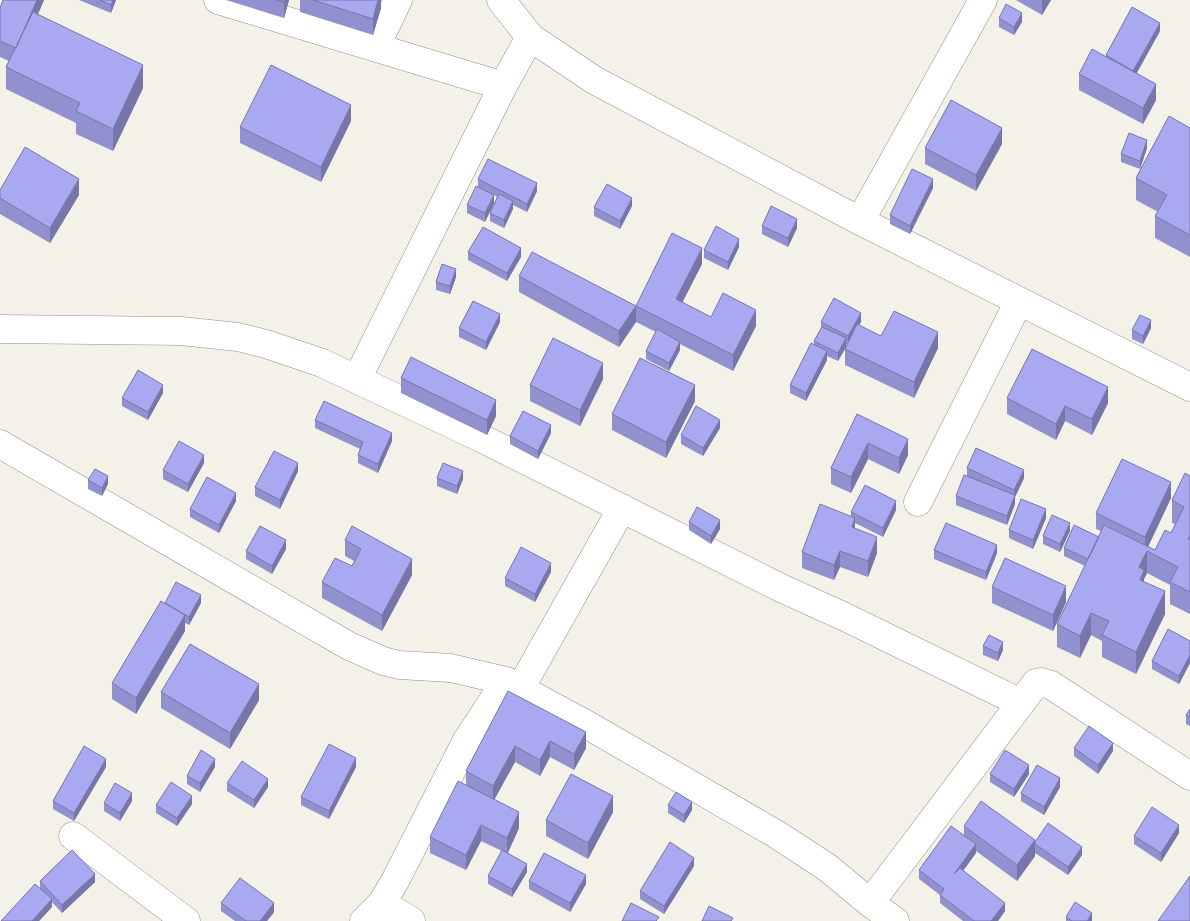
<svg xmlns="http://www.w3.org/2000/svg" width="1190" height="921" font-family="'Space Grotesk',sans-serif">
<rect width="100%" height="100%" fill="#f3f1e8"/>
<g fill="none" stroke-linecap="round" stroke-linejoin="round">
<defs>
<path id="street" d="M218 0 503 86
M501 0 530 37 594 80 860 221 1190 387
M376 46 398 0
M860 221 983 0
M0 329 181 331 238 337 266 344 322 363 481 438 781 588 845 617 1021 703
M357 379 503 86 530 37
M0 444 349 646 383 661 399 665 451 668 506 681 591 727 776 834 828 868 870 903 895 921
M918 502 1019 301
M520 689 622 508
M73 836 186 921
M382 903 411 921
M870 903 1036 683 1041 682 1051 685 1190 776
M364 921 382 903 395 881 466 742 506 681"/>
</defs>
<use href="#street" stroke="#929089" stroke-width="29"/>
<use href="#street" stroke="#fff" stroke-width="28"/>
</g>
<path fill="#9191d0" d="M3 0H44L38 14 143 88 113 151 76 134V123L6 89V67L9 61 0 57V8Z
M79 0H116L111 13Z
M226 0H289L284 18Z
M300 0H381V8L373 35 300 12Z
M1016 0H1051L1042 15Z
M999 18 1022 22 1014 35 999 27Z
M1160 31 1137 73 1156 100 1143 124 1079 90V74L1106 57V55Z
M351 121 321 182 240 143V127Z
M1190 128V257L1155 238V216L1158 212 1136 200V178Z
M1002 144 976 191 925 164V148Z
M1147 148 1140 169 1121 162V154Z
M478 179 537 191 527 212 513 205V209L504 228 490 221V213L497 197 494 195V203L485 222 467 213V205L478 187Z
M933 188 910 234 890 224V215Z
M0 190 79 195 50 243 0 214Z
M632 206 620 229 594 216V207Z
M762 226 797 228 788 247 762 234Z
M739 247 728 270 704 258V250Z
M468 252 521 257 507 281 468 260Z
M702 264 682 302 711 317 756 326 733 371 680 344V350L669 371 646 359V351L656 332 636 322 619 347 519 292V276L636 306Z
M456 277 450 294 436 290V282Z
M500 322 486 350 459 337V328Z
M821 322H861L859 325 881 336 938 348 914 398 845 365V349L847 344H846V347L838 361 827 356V360L806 401 790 393V385L814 344V341L821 328Z
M1151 328 1143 344 1132 339V330Z
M401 378 496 416 487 435 401 393Z
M603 379 580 426 530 401V385Z
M163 393 148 420 122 406V398Z
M1007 398 1108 403 1092 435 1065 421 1056 440 1007 414Z
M695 401 666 458 612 430V414Z
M857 414 908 455 899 474 868 459 851 493 831 484V468Z
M315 420 392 441 378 473 358 463V455L360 449 315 428Z
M720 428 703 456 681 444V435Z
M551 433 538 459 510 444V436Z
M204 463 188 492 163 479V470Z
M967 468 1024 478 1015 497V504L1007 525 956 505V496L967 476Z
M298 471 280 509 255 496V487Z
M1190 476V614L1170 604V585L1147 573 1144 579V582L1165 614 1136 674 1102 657V641L1091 635 1080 658 1057 647V624L1085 566 1064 556V548L1099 537 1101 531 1096 529V513L1171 498 1148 547 1155 550 1171 533 1175 524 1172 523V500Z
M437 478 463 479 457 494 437 486Z
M88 480 108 484 102 496 88 489Z
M236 501 219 533 190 517V509Z
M896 510 883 537 855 523V529L877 553 868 577 840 567 834 580 802 568V552L851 516V512Z
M1046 518 1033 549 1009 538V530Z
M689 522 720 529 711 544 689 530Z
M1070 531 1060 552 1043 544V536Z
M345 540 412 575 382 631 322 598V582L352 566 354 561 345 556Z
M286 549 272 574 246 559V551Z
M934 550 997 553 986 580 934 559Z
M551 572 535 602 505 586V578Z
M992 587 1066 602 1053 631 992 603Z
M165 603H201L189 625 185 623V631L136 714 112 699V683Z
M1190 641V663L1179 684 1152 669V661Z
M983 646 1003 650 998 661 983 655Z
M508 691 586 748 574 770 550 757 540 776 515 762 494 800 519 828 508 853 527 872 512 897 488 884V876L502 851 481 841 466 870 430 853V837L466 785V771Z
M161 692 259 700 230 749 161 708Z
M1190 709V726L1186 724V715Z
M1074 748 1113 751 1098 774 1074 756Z
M106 767 74 821 53 809V801Z
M215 767 200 792 187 784V776Z
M356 767 329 819 301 805V797Z
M990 774H1029L1014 797 990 782Z
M227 783 268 787 254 808 227 791Z
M1060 787 1044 815 1021 801V793Z
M132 801 120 821 104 811V803Z
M192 804 177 826 156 813V805Z
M668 805 692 810 684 823 668 813Z
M613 812 588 859 546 836V820Z
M964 826 1035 842 1082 855 1068 875 1035 853V856L1017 881 976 851V853L963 871 1005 911 998 921H963L940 903V895L919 879V870L964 836Z
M1179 833 1161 862 1134 844V836Z
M694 866 664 914 640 899V891Z
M40 881 95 882 62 913 52 902V907L39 921H1L40 888Z
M529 881 586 884 570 912 529 889Z
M221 903 274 912 267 921H235L221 911Z
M1092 913V921H1066V917Z"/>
<path fill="#7676a9" d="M37 0H44L16 64V48Z
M113 0H116L111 13V5Z
M285 0H289L284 18V2Z
M378 0H381V8L373 35V19Z
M1042 0H1051L1042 15Z
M1022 13V22L1014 35V27Z
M1160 23V31L1133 79V71Z
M143 65V88L113 151V129Z
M1156 84V100L1143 124V108Z
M351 105V121L321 182V167Z
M1002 128V144L976 191V175Z
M1147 140V148L1140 169V161Z
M79 179V195L50 243V228Z
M933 179V188L910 234V226Z
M537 183V191L527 212V204Z
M494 195V203L485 222V213Z
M632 198V206L620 229V221Z
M513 201V209L504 228V220Z
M797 219V228L788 247V238Z
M739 239V247L728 270V262Z
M521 248V257L507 281V273Z
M702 248V264L676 315V299Z
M456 269V277L450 294V286Z
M636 306V322L619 347V331Z
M756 310V326L733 371V355Z
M861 313V322L848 344V336Z
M500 314V322L486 350V342Z
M1151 320V328L1143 344V336Z
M938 332V348L914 398V382Z
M846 338V347L838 361V353Z
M680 342V350L669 371V363Z
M827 351V360L806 401V393Z
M603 363V379L580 426V410Z
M163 385V393L148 420V412Z
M695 385V401L666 458V442Z
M1108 387V403L1092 435V419Z
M496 400V416L487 435V420Z
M1065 406V421L1056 440V424Z
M720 420V428L703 456V448Z
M551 425V433L538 459V451Z
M392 433V441L378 473V464Z
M908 439V455L899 474V458Z
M868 443V459L851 493V477Z
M204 455V463L188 492V484Z
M298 463V471L280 509V500Z
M1024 470V478L1015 497V504L1007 525V516L1014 497V490Z
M463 471V479L457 494V486Z
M108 476V484L102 496V488Z
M1171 482V498L1145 553V537Z
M236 493V501L219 533V525Z
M896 501V510L883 537V528Z
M1046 509V518L1033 549V540Z
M855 518V534L852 527Z
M720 520V529L711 544V536Z
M1070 523V531L1060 552V544Z
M877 537V553L868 577V561Z
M286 540V549L272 574V566Z
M997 545V553L986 580V572Z
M840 551V567L834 580V565Z
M1147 551V573L1144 579V593L1140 602 1139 567Z
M412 559V575L382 631V615Z
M551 563V572L535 602V594Z
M1066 586V602L1053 631V615Z
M1165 591V614L1136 674V652Z
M201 595V603L189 625V617Z
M1091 613V635L1080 658V636Z
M185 615V631L136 714V698Z
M1003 642V650L998 661V653Z
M1190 655V663L1179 684V676Z
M259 684V700L230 749V733Z
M586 732V748L574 770V754Z
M550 741V757L540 776V760Z
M1113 743V751L1098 774V765Z
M515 746V762L493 802V786Z
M356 758V767L329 819V811Z
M106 759V767L74 821V813Z
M215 759V767L200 792V783Z
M1029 765V774L1014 797V789Z
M1060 778V787L1044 815V807Z
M268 779V787L254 808V800Z
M132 793V801L120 821V813Z
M192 796V804L177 826V818Z
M613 796V812L588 859V843Z
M692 802V810L684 823V815Z
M519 812V828L507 854V838Z
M481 825V841L466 870V855Z
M1179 825V833L1161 862V853Z
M1035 840V856L1017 881V865Z
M976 844V853L954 883V874Z
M1082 847V855L1068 875V867Z
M694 858V866L664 914V906Z
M527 864V872L512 897V889Z
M95 874V882L62 913V905Z
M586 875V884L570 912V903Z
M52 899V907L39 921H32Z
M274 903V912L267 921H260Z
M1005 903V911L998 921H991Z
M1092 913V921H1087Z"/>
<path fill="#a9a9f2" stroke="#7676a9" d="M3 0H37L16 48 0 41V8Z
M100 0H113L111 5Z
M277 0H285L284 2Z
M313 0H378L373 19Z
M1006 4 1022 13 1014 27 999 18Z
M1132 7 1160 23 1133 71 1106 55Z
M33 12 143 65 113 129 76 111 80 103 6 67Z
M1092 49 1156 84 1143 108 1079 74Z
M271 65 351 105 321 167 240 127Z
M951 100 1002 128 976 175 925 148Z
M1169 116 1190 128V235L1155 216 1167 195 1136 178Z
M1129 133 1147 140 1140 161 1121 154Z
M25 147 79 179 50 228 0 198V190Z
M488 159 537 183 527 204 478 179Z
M912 169 933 179 910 226 890 215Z
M607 184 632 198 620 221 594 207Z
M476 186 494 195 485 213 467 205Z
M499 194 513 201 504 220 490 213Z
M771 206 797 219 788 238 762 226Z
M716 226 739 239 728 262 704 250Z
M483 227 521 248 507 273 468 252Z
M672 233 702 248 676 299 711 317 723 293 756 310 733 355 636 306Z
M532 252 636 306 619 331 519 276Z
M442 264 456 269 450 286 436 282Z
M834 298 861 313 848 336 821 322Z
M473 301 500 314 486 342 459 328Z
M894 311 938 332 914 382 845 349 857 324 881 336Z
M1140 315 1151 320 1143 336 1132 330Z
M822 327 846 338 838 353 814 341Z
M657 329 680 342 669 363 646 351Z
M553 338 603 363 580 410 530 385Z
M811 343 827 351 806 393 790 385Z
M1032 349 1108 387 1092 419 1065 406 1056 424 1007 398Z
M411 357 496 400 487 420 401 378Z
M640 358 695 385 666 442 612 414Z
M138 370 163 385 148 412 122 398Z
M324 401 392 433 378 464 358 455 363 442 315 420Z
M696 406 720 420 703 448 681 435Z
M523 411 551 425 538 451 510 436Z
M857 414 908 439 899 458 868 443 851 477 831 468Z
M179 441 204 455 188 484 163 470Z
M976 448 1024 470 1014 490 967 468Z
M274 451 298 463 280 500 255 487Z
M1122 459 1171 482 1145 537 1096 513Z
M443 463 463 471 457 486 437 478Z
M95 469 108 476 102 488 88 480Z
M1185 473 1190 476V535L1188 539 1190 540V592L1170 582 1178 567 1147 551 1139 567 1144 570 1140 580 1165 591 1136 652 1102 635 1109 621 1091 613 1080 636 1057 624 1104 525 1155 550 1165 530 1171 533 1184 507 1172 500Z
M964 475 1015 495 1007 516 956 496Z
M207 477 236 493 219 525 190 509Z
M865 485 896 501 883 528 851 512Z
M1021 499 1046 509 1033 540 1009 530Z
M820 504 855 518 852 527 877 537 868 561 840 551 834 565 802 552Z
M697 507 720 520 711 536 689 522Z
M1052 515 1070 523 1060 544 1043 536Z
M946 523 997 545 986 572 934 550Z
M1074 525 1099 537 1088 559 1064 548Z
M260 526 286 540 272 566 246 551Z
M352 526 412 559 382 615 322 582 335 558 352 566 361 549 345 540Z
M521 547 551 563 535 594 505 578Z
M1005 558 1066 586 1053 615 992 587Z
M176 582 201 595 189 617 165 603Z
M161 601 185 615 136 698 112 683Z
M1168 629 1190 641V655L1179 676 1152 661Z
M989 635 1003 642 998 653 983 646Z
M190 644 259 684 230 733 161 692Z
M508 691 586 732 574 754 550 741 540 760 515 746 493 786 466 771Z
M1190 709V717L1186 715Z
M1089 726 1113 743 1098 765 1074 748Z
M329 744 356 758 329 811 301 797Z
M84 746 106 759 74 813 53 801Z
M201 750 215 759 200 783 187 776Z
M1005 750 1029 765 1014 789 990 774Z
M242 761 268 779 254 800 227 783Z
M1037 765 1060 778 1044 807 1021 793Z
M571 774 613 796 588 843 546 820Z
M458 781 519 812 507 838 481 825 466 855 430 837Z
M171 782 192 796 177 818 156 805Z
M115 783 132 793 120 813 104 803Z
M676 792 692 802 684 815 668 805Z
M981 801 1035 840 1017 865 964 826Z
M1152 807 1179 825 1161 853 1134 836Z
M1048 823 1082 847 1068 867 1035 844V842Z
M951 826 976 844 954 874 960 868 1005 903 991 921H974L940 895 944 889 919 870Z
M670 842 694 858 664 906 640 891Z
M72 850 95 874 62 905 40 881Z
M502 850 527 864 512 889 488 876Z
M544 853 586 875 570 903 529 881Z
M1190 876V921H1158Z
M240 878 274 903 260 921H246L221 903Z
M35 884 52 899 32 921H1Z
M1075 902 1092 913 1087 921H1072L1066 917Z
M631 903 659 917 657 920 656 921H622Z
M709 906 733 918 731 921H702Z"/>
</svg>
